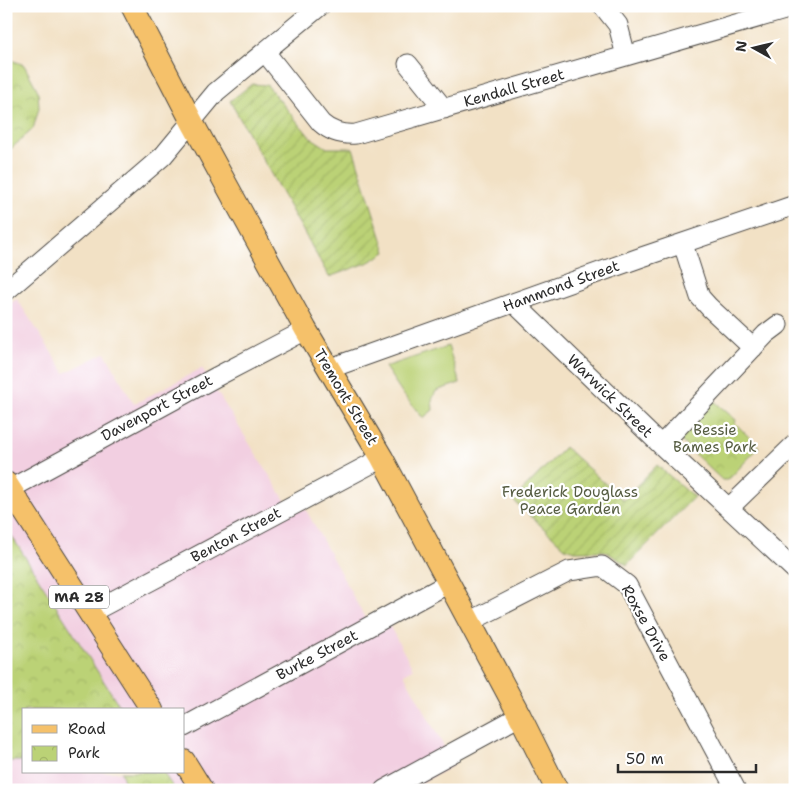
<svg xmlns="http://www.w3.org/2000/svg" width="801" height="796" font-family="'Shantell Sans',sans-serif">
<defs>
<pattern id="park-crowns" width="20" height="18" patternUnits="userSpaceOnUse" patternTransform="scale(1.25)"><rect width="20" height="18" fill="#bbd276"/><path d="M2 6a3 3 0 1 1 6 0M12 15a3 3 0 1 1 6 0" fill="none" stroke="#a1b466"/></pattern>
<pattern id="garden-furrows" width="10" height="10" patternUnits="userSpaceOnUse" patternTransform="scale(1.25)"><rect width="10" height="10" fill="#bbd276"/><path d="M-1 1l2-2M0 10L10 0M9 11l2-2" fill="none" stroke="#a1b466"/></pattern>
</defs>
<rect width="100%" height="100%" fill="#fff"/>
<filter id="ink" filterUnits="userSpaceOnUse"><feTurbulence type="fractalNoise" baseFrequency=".02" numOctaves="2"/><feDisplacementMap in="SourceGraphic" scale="10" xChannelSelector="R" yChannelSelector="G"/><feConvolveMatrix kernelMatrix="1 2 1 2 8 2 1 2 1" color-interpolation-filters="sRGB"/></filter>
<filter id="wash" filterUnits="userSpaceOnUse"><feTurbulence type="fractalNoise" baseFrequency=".0096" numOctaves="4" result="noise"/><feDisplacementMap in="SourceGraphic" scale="20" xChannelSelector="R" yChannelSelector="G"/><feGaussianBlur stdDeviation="1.12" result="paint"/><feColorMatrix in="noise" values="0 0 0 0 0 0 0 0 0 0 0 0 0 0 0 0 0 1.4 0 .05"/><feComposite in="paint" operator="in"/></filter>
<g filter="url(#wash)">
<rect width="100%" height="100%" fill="#f2e1c5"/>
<path fill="#f2cfe1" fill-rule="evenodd" d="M17 299 65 373 105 353 134 404 202 368 293 513 305 508 372 631 388 623 413 669 404 674 454 765 408 790H6V306ZM24 710H184V772H24Z"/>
<path fill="#bbd276" stroke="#737e50" d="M448 346 460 383 436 391 432 400 433 410 423 418 403 394 385 367Z"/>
<path fill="url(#park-crowns)" stroke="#737e50" d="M9 59 24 65 38 91 39 108 33 129 6 153V61Z
M714 401 736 420 735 423 759 447 728 480H722L681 441V436Z
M6 527 122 710H24V761H6Z
M121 772H163L175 790H131L124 781Z"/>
<path fill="url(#garden-furrows)" stroke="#737e50" d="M252 84 267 85 310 137 327 148H353L386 252 367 263 329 277 230 101Z
M565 447 623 500 657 465 694 497 627 565 605 551H575L565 548 513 500Z"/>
</g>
<g filter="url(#ink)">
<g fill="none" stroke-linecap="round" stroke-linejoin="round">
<defs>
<path id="minor" d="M603 6 618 25 626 56
M265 52 321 123C331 132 343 135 356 134L795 7
M408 64 444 109
M683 244 700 297 709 307 753 348
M6 291 163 156 216 92 320 6
M514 303 661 445 795 570
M328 369 642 257 795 205
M661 445 766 334 778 325
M10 489 216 377 306 330
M729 508 795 444
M90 613 382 458
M469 622 569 571 602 566 627 585 736 790
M184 727 449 583
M384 790 520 716"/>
<path id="major" d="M132 6 192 122 306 330 382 458 520 716 557 790
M6 483 152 710
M184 761 202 790"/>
</defs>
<use href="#minor" stroke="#494642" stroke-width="21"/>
<use href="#major" stroke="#494642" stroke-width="24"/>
<use href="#minor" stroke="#fff" stroke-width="19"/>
<use href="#major" stroke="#f5c16b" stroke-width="22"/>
</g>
</g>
<g text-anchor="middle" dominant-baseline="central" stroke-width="4.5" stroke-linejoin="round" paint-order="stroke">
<rect fill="#fff" stroke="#6b6b6b" stroke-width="1" x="49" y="585.5" width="60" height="23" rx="4"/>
<g font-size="14" font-weight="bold" fill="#2b2b2b">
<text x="79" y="597">MA 28</text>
</g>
<g font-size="15" fill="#2b2b2b" stroke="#fff">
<text transform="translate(514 88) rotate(-16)">Kendall Street</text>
<text transform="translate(561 286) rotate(-20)">Hammond Street</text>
<text transform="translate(610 396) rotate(44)">Warwick Street</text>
<text transform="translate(346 397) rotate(59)">Tremont Street</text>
<text transform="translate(157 408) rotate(-28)">Davenport Street</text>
<text transform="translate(236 535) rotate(-28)">Benton Street</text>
<text transform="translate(646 623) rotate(61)">Roxse Drive</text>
<text transform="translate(317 655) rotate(-28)">Burke Street</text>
</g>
<g font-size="15" fill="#565d42" stroke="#fff">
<text x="715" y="430">Bessie<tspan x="715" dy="17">Bames Park</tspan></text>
<text x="570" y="492">Frederick Douglass<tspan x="570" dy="17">Peace Garden</tspan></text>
</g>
</g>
<rect width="801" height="796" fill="none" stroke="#fff" stroke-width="25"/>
<rect x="22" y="708" width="162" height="65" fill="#ffffff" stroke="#aaaaaa"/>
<rect x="32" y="725" width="25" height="8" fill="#f5c16b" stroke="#aaaaaa"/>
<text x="68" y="734" font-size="15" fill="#2b2b2b">Road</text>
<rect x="32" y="746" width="25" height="15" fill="url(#park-crowns)" stroke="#aaaaaa"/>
<text x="68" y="758" font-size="15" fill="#2b2b2b">Park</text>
<g transform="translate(754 48) rotate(278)" stroke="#ffffff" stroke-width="4" paint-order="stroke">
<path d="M0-4L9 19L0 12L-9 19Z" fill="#2b2b2b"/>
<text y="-8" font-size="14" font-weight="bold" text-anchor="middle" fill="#2b2b2b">N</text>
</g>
<path d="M618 764v8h138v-8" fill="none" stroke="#2b2b2b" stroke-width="2.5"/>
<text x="626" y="764" font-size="15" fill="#2b2b2b" stroke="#ffffff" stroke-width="4" paint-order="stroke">50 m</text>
</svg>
